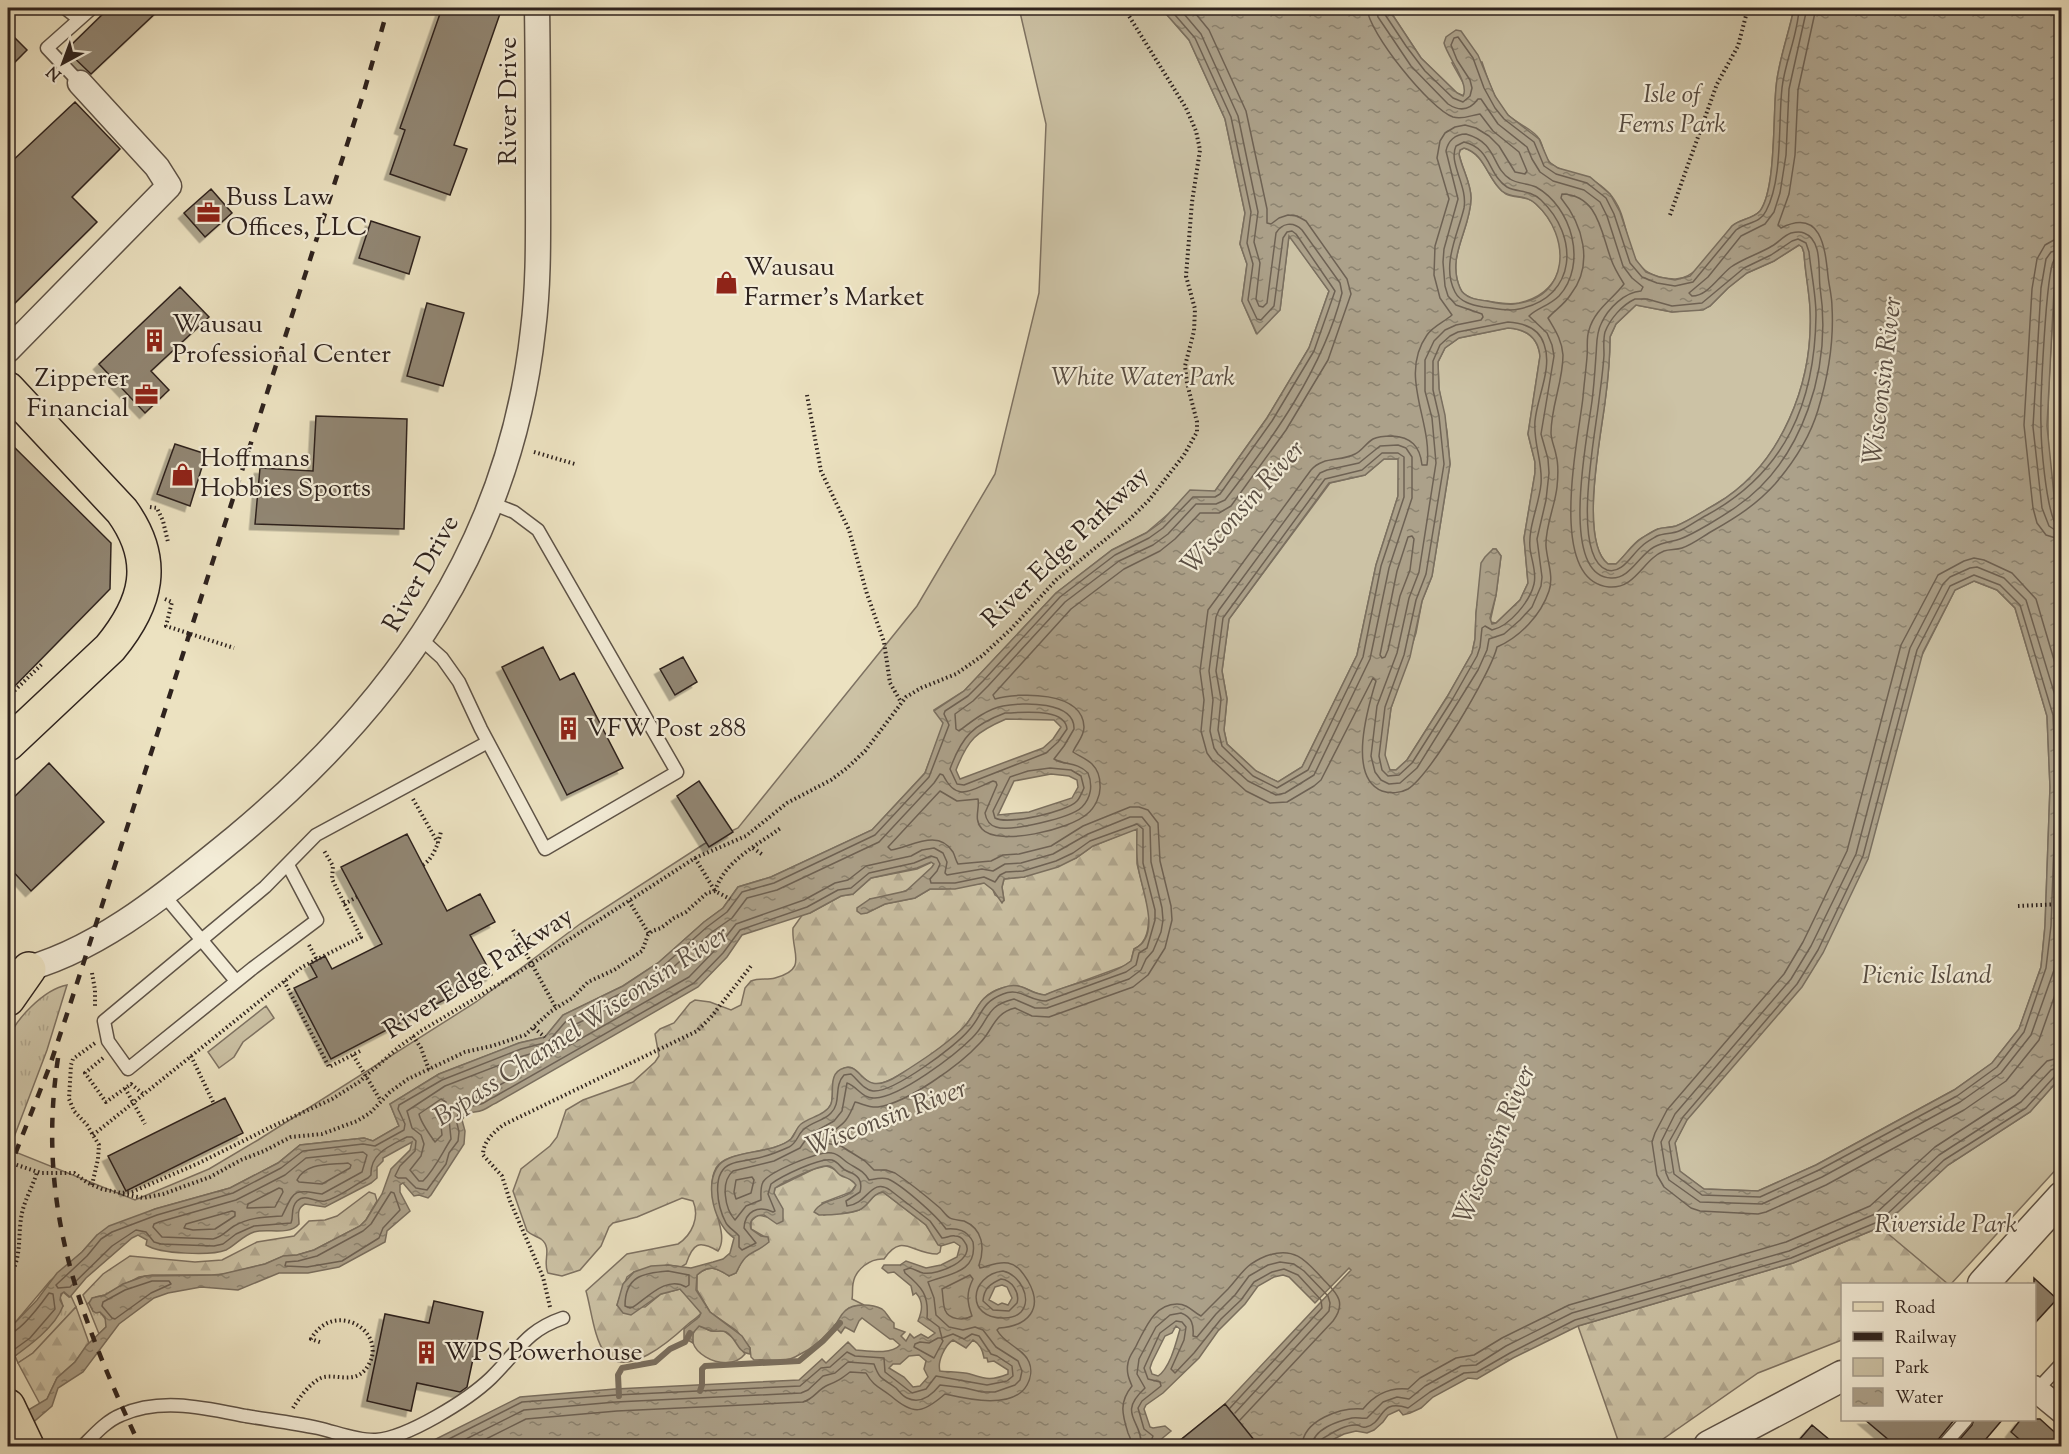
<svg xmlns="http://www.w3.org/2000/svg" width="2069" height="1454" font-family="'Sorts Mill Goudy',serif">
<defs>
<pattern id="grass-tufts" width="24" height="20" patternUnits="userSpaceOnUse" patternTransform="scale(1.5)"><rect width="24" height="20" fill="#ccc2a5"/><path d="M3 7l-1-3M5 7V3M7 7l1-3M15 17l-1-3M17 17v-4M19 17l1-3" fill="none" stroke="#b0a68e"/></pattern>
<pattern id="forest-firs" width="22" height="20" patternUnits="userSpaceOnUse" patternTransform="scale(1.5)"><rect width="22" height="20" fill="#ccc2a5"/><path d="M5 1l3.5 6h-7zM16 11l3.5 6h-7z" fill="#b0a68e"/></pattern>
<pattern id="water-ripples" width="26" height="14" patternUnits="userSpaceOnUse" patternTransform="scale(1.5)"><rect width="26" height="14" fill="#aca18a"/><path d="M2 4q2-2 4 0t4 0M15 11q2-2 4 0t4 0" fill="none" stroke="#8c8370"/></pattern>
<filter id="shadow"><feDropShadow dx="-5.5" dy="5.5" stdDeviation="0" flood-color="#0004"/></filter>
</defs>
<rect width="100%" height="100%" fill="#ece2c1"/>
<filter id="stains"><feTurbulence type="fractalNoise" baseFrequency=".00333" numOctaves="4"/><feColorMatrix values="0 0 0 0 .2 0 0 0 0 .09 0 0 0 0 .02 0 0 0 .5 -.17"/></filter>
<radialGradient id="worn" r=".72"><stop offset=".6" stop-color="#630" stop-opacity="0"/><stop offset="1" stop-color="#630" stop-opacity=".3"/></radialGradient>
<path fill="url(#grass-tufts)" stroke="#7e7262" stroke-width="1.5" d="M67 985 47 1050 8 1153V1096L10 1089C8 1075 4 1056 8 1042 13 1020 45 989 67 985Z
M63 1292 69 1297 71 1296 76 1307 33 1353 18 1363 15 1356 63 1306 60 1297Z
M89 1303 93 1311 100 1312 107 1321 106 1327 99 1334 87 1304Z"/>
<path fill="url(#forest-firs)" stroke="#7e7262" stroke-width="1.5" d="M1137 828V864L1149 911C1149 926 1148 943 1134 949L1131 961 1124 966 1045 995C1028 994 1025 981 1002 988 977 995 977 1015 962 1029 943 1048 919 1064 896 1077 890 1080 881 1085 875 1084 862 1084 855 1059 841 1070 828 1080 835 1093 831 1104 827 1115 808 1121 799 1128 795 1131 794 1135 791 1139 773 1155 727 1149 716 1168 701 1196 732 1232 718 1251 699 1240 693 1243 686 1264L681 1267 668 1265 634 1272 627 1277 617 1305 645 1307 661 1294 680 1289C685 1294 696 1306 701 1313 698 1318 692 1320 687 1325 671 1340 626 1380 605 1353 594 1339 591 1308 586 1291L627 1254 678 1244C692 1235 700 1217 693 1201L682 1198 637 1217 613 1223 609 1227 601 1246 580 1270 562 1276 548 1273C542 1262 553 1248 541 1239 536 1236 531 1235 527 1231L513 1191 521 1169 550 1146 557 1137 566 1110 583 1100 633 1082 655 1062 659 1056 655 1034 660 1029 674 1023 690 1003 695 1000 710 1002 731 1010 741 1005 745 988 751 981C759 978 767 980 775 978 809 969 791 953 793 928L803 914 810 913 841 896 853 894 871 878 917 869 932 862 934 864C922 888 895 898 870 899V911L885 904 915 898 930 889H943L985 883 993 890 995 895 1004 900 1002 887 1004 879 1024 877 1076 858 1093 846Z
M826 1166C832 1167 853 1180 856 1185L851 1192 822 1203 824 1215C835 1212 848 1215 859 1210 869 1205 872 1193 883 1192L926 1225 941 1246 940 1252 937 1254C912 1254 902 1232 884 1259 871 1258 855 1269 853 1284 852 1289 853 1294 852 1299L864 1305C858 1305 850 1306 846 1310 843 1313 841 1318 838 1322 827 1337 812 1349 795 1357 783 1364 767 1358 754 1360L751 1357 750 1348 737 1331 710 1312 697 1290V1275C709 1264 717 1268 729 1276L736 1273 743 1258 765 1237 751 1229V1221L758 1215 767 1217 776 1198 774 1193 775 1188 814 1169Z
M369 1192 375 1194 377 1201 366 1220 360 1226 314 1250 297 1255 284 1256 265 1264 225 1274 211 1275H152L139 1277 105 1295 96 1297 87 1304 83 1295 103 1274 130 1256 195 1262 222 1260 257 1242 294 1236 309 1221 325 1220 337 1216Z
M1883 1226 1950 1279 1945 1284H1842V1340L1758 1373 1653 1446H1620L1578 1326 1793 1263Z
M76 1307 89 1343 75 1362 57 1378 47 1399 40 1404 18 1363 33 1353Z
M699 1326 711 1331H724L733 1338 745 1354C726 1378 674 1347 699 1326Z"/>
<path fill="#ccc2a5" stroke="#7e7262" stroke-width="1.5" d="M1019 8H1161L1189 40 1225 119 1245 213 1240 244 1247 264 1242 301 1256 333 1280 310 1289 235 1329 291 1309 348 1267 418 1215 491 1173 510 1146 533 1112 550 1056 593 964 691 934 710 944 723 925 773 872 830 771 877 738 887 723 908 704 922 658 963 623 986 563 1015 545 1037 519 1043 439 1074 390 1104 399 1126 373 1141 364 1138 300 1145 278 1163 230 1188 155 1209 97 1235 82 1252 50 1281 8 1331V1149L135 1200 209 1169 258 1140 476 1002 580 924 704 844 738 828 917 606 995 474 1039 293 1046 124Z
M1388 8H1794C1789 34 1778 61 1776 88 1773 116 1776 190 1760 211 1753 219 1740 219 1732 226 1719 243 1697 281 1674 279 1615 277 1638 222 1608 192 1589 173 1576 178 1556 167 1544 161 1545 151 1540 140 1534 129 1517 124 1508 115 1494 100 1488 80 1482 62L1452 63 1466 88 1464 96 1457 93 1421 58Z
M1464 148C1486 154 1489 184 1506 194 1516 199 1527 195 1536 204 1571 236 1572 291 1519 303 1508 305 1498 303 1487 301 1477 300 1464 298 1460 288 1446 256 1471 229 1471 198 1471 183 1462 169 1459 154L1460 150Z
M1799 245 1802 247 1804 253C1805 272 1809 290 1810 308 1814 382 1782 465 1716 504 1704 511 1689 521 1676 526 1670 528 1664 527 1658 529 1653 531 1647 535 1642 538 1632 544 1625 556 1616 564H1608C1579 542 1601 435 1605 402 1608 380 1610 359 1610 337L1616 324 1636 305 1672 312 1703 309 1710 306 1728 288 1747 273 1774 261Z
M2061 245V526C2045 473 2047 417 2050 363 2052 323 2055 284 2061 245Z
M1508 328C1526 329 1538 337 1540 356L1528 434 1535 462V473L1524 538 1528 583 1520 600 1496 623 1490 622 1496 595 1501 556 1496 549H1493L1480 584 1476 613 1475 639 1472 653 1447 697 1407 760 1396 770H1390L1385 761V750L1391 708 1416 633 1422 601 1432 576 1450 464 1447 431 1439 389 1438 362 1445 348 1459 338Z
M1384 459H1399L1398 496 1376 565 1357 655 1302 767 1278 782 1256 771 1227 744 1224 730 1227 699 1222 671 1229 619 1330 483 1365 475Z
M1974 581 1997 590 2015 608 2047 716 2050 787 2045 926 2041 967 2019 1029 1992 1063 1954 1090 1816 1165 1758 1191 1704 1189 1679 1171 1675 1143 1955 590Z
M266 1006 274 1018 243 1042 234 1057 219 1068 208 1052Z
M2061 1077V1164L1951 1284H1948L1880 1227 1948 1165 2030 1112Z"/>
<path fill="url(#water-ripples)" stroke="#7a6f5f" stroke-width="1.5" fill-rule="evenodd" d="M1161 8H1388L1421 58 1457 93 1463 96C1470 84 1448 58 1444 43L1446 37 1456 30 1461 31 1478 55 1495 96 1508 115 1539 139 1549 162 1558 168 1590 177 1610 194 1620 212 1636 260 1646 272 1659 277 1675 280 1690 276 1732 226C1740 219 1753 219 1760 211 1776 190 1773 116 1776 88 1778 61 1789 34 1794 8H2061L2062 245 2054 290 2047 426 2055 505 2062 526 2061 1077 2030 1112 1948 1165 1883 1226 1793 1263 1578 1326 1513 1358 1477 1379 1468 1378 1433 1397 1421 1408 1410 1413 1403 1415 1399 1410 1388 1415 1383 1422 1374 1430 1367 1433 1356 1431 1344 1434 1320 1446H1173L1225 1404 1351 1270 1349 1268 1315 1303 1289 1277 1283 1275 1274 1277 1258 1286 1245 1304 1218 1331 1199 1358 1163 1393 1146 1405 1144 1409 1150 1427 1153 1428 1165 1426 1171 1431 1153 1446H422L520 1397 615 1389 799 1380 822 1359 826 1363 848 1342 856 1350C869 1351 891 1355 900 1345L893 1339H890L862 1318 859 1321 854 1332 845 1327 841 1333 834 1326C839 1321 840 1315 845 1311 854 1303 872 1304 882 1309 888 1313 888 1319 894 1323V1328L905 1332 901 1336 906 1341 910 1334 914 1338 921 1334 928 1338 935 1333 918 1321C922 1311 924 1302 916 1293L913 1295 911 1286 894 1272 888 1273 882 1268 884 1265H900L906 1261 926 1268 941 1265 957 1257 960 1246 954 1242 941 1246 938 1245 926 1225 883 1192C872 1193 869 1206 859 1210 848 1214 831 1215 819 1215L814 1212C823 1196 850 1202 856 1185 852 1178 847 1179 840 1175 836 1172 834 1167 829 1166 820 1164 784 1182 775 1188L774 1193 783 1209V1221L777 1224 764 1215C756 1215 748 1219 751 1229L761 1236 768 1237 769 1242C751 1257 748 1248 736 1273L729 1276C717 1268 709 1264 697 1275L696 1290 710 1312 742 1336 750 1348V1354C737 1353 737 1338 726 1332 721 1330 717 1332 712 1331 707 1330 704 1327 699 1326L693 1333V1343L684 1338V1329L699 1317 701 1313 680 1289 661 1294 631 1315 623 1313 617 1305 623 1284 634 1272 651 1266 668 1265 691 1268 713 1262 723 1259 730 1253 734 1238C715 1226 703 1184 719 1165 732 1150 774 1154 791 1139 795 1135 796 1128 801 1124 810 1117 826 1115 831 1104 835 1093 827 1073 844 1068 864 1062 860 1100 899 1075 921 1061 943 1047 962 1029 979 1013 974 998 1002 988 1022 980 1028 994 1045 995 1072 982 1107 979 1131 961L1134 949C1163 936 1141 889 1138 866 1136 854 1137 841 1137 829L1093 846 1076 858 1058 867 1024 877 1004 879 1002 887 1004 900 1002 903 993 890 984 883 955 889H930L915 898 885 904 867 913 861 914 857 911V908L870 899 906 891 932 867 934 864 931 862 917 868 871 878 853 894 841 896 810 913 742 935 727 957 698 987 496 1103C491 1105 488 1108 483 1110 474 1114 468 1109 462 1120L465 1131 464 1144 431 1195 428 1198 419 1195 414 1196 403 1183 400 1185V1192L410 1211 387 1231 385 1242 339 1267 308 1273H279L238 1290 201 1287 168 1293 154 1298 119 1324 83 1372 58 1388 52 1406 8 1444V1422L47 1399 57 1378 75 1362 86 1346 106 1327 105 1317 100 1312 96 1313 93 1311 89 1303 92 1298 105 1295 123 1284 145 1276 218 1275 265 1264 283 1256 297 1255 314 1250 360 1226 366 1220 382 1194 391 1169 410 1150 412 1142 383 1158V1161L377 1167V1178L371 1183 325 1207 305 1204C296 1209 299 1215 299 1224 289 1236 267 1228 254 1232 242 1236 236 1245 226 1250 211 1256 160 1254 146 1245L147 1240 138 1235 132 1238 86 1278 70 1297 64 1292 61 1294 60 1300 63 1306C55 1328 26 1348 8 1361V1330L37 1300 57 1273 82 1252 97 1235 109 1226 155 1209 230 1188 278 1163 300 1145 364 1138 373 1141 399 1126 390 1104 439 1074 519 1043 545 1037 563 1015 623 986 658 963 704 922 723 908 738 887 771 877 872 830 925 773 943 723 934 711 964 691 1056 593 1112 550 1146 533 1160 523 1190 490 1215 491 1267 418 1309 348 1329 291 1289 236 1280 310 1257 334 1242 301 1247 264 1240 244 1245 213 1225 119 1189 40ZM1464 148C1485 154 1487 178 1502 191 1512 199 1526 194 1536 204 1571 236 1571 298 1514 304 1505 305 1496 303 1487 301 1477 300 1464 298 1460 288 1446 256 1471 229 1471 198 1471 183 1462 169 1459 154L1460 150ZM1799 245 1802 247 1804 253C1805 272 1809 290 1810 308 1814 382 1782 465 1716 504 1703 511 1689 521 1676 526 1670 528 1664 527 1658 529 1653 531 1647 535 1642 538 1632 544 1625 556 1616 564H1608C1579 542 1601 435 1605 402 1608 380 1610 359 1610 337L1616 324 1636 305 1672 312 1703 310 1710 306 1728 288 1747 273 1774 261ZM1508 328C1526 329 1538 337 1540 356L1528 434 1535 462V473L1524 538 1528 583 1520 600 1496 623 1492 624 1490 618 1496 595 1501 556 1496 549H1493L1485 557 1481 563 1476 613 1475 639 1472 653 1447 697 1407 760 1396 770H1390L1385 755 1391 708 1410 657 1422 601 1432 576 1450 464 1445 415 1439 389 1438 362 1445 348 1459 338ZM1384 459H1398V496L1376 565 1357 655 1302 767 1278 782 1256 771 1227 744 1224 730 1227 699 1222 671 1229 619 1329 483 1365 475ZM1974 581 1997 590 2015 608 2047 716 2050 787 2045 926 2041 967 2019 1029 1992 1063 1954 1090 1816 1165 1758 1191 1704 1189 1680 1171 1675 1143 1687 1120 1802 987 1823 953 1868 859 1923 652 1955 590ZM1006 719 1054 720 1061 727 1053 739 1043 748 960 779 956 770C968 739 976 732 1006 719ZM1051 774 1069 776 1077 780 1078 787 1072 798 1029 812 998 815 1014 781ZM1002 1285 1007 1287 1012 1298 1008 1305 1002 1303 998 1305 989 1300 995 1287ZM1176 1326 1180 1329C1176 1343 1170 1368 1158 1376L1152 1374 1150 1368 1152 1362 1165 1336 1172 1333ZM953 1340 966 1348 973 1340C980 1344 983 1351 984 1358H987L988 1362 994 1361 1008 1370V1374C991 1381 986 1379 970 1374 962 1372 948 1372 940 1371 937 1362 945 1345 953 1340ZM919 1355 926 1361 924 1369 928 1377 920 1386 913 1387 904 1377 889 1368 893 1364H900L909 1356Z"/>
<g fill="none" stroke-linecap="round" stroke-linejoin="round">
<path stroke="#6e6254" stroke-width="1.5" d="M1367 8C1368 32 1430 109 1453 117 1463 120 1471 115 1480 114L1493 131 1519 152 1527 171 1525 174 1515 172 1499 146 1489 136 1476 128 1465 125 1455 127 1445 133 1440 141 1437 158 1449 199 1435 246 1434 275 1440 298 1452 315C1444 322 1433 326 1427 335 1398 376 1433 422 1427 465H1422C1420 446 1411 437 1392 436 1385 436 1379 436 1373 439 1366 443 1362 451 1355 454 1340 462 1323 456 1311 470L1208 610 1200 671 1204 700 1201 731 1207 753 1212 760 1246 791 1270 803 1287 802 1314 786 1321 780 1373 678 1376 681C1368 707 1347 777 1382 791 1390 794 1401 793 1408 789 1430 775 1491 673 1497 647 1520 637 1541 615 1549 591 1554 576 1547 561 1546 546 1545 527 1555 506 1557 487 1558 477 1559 465 1556 455 1555 448 1551 440 1551 433 1551 406 1563 382 1563 355 1562 340 1555 330 1548 318 1555 310 1565 304 1571 294 1594 264 1583 225 1561 198L1562 194C1598 195 1601 232 1611 259 1614 268 1619 276 1624 284 1612 300 1595 309 1589 330 1586 338 1588 348 1587 357 1586 370 1584 384 1583 397 1579 437 1546 581 1609 587 1636 589 1643 559 1664 551 1670 549 1676 550 1682 548 1694 544 1703 536 1714 530 1737 517 1757 504 1775 484 1793 463 1810 437 1818 410 1828 377 1834 341 1832 307 1832 296 1829 286 1828 276 1825 247 1821 208 1781 228L1778 225 1789 194 1795 155 1798 90 1816 8
M1376 8 1378 17 1411 66 1448 104C1460 112 1470 110 1478 99H1481L1498 124 1527 147 1532 159 1540 172 1553 181 1584 190 1600 202 1607 216 1623 266 1632 278 1643 287 1641 291C1625 292 1608 308 1601 324 1596 334 1597 344 1596 355 1595 370 1594 386 1592 401 1588 433 1558 576 1611 578 1630 579 1639 555 1654 547 1663 542 1671 542 1680 539 1694 534 1723 516 1736 507 1804 460 1832 367 1820 287 1818 271 1823 240 1804 233 1800 231 1795 232 1791 233 1783 236 1778 243 1772 246 1759 254 1744 258 1731 267 1719 276 1708 296 1692 296L1689 293 1708 277 1741 236 1765 224 1774 212 1780 193 1786 155 1789 89 1807 8
M1383 8 1384 13 1406 46 1425 71 1453 98 1463 102 1470 96 1472 88 1470 80 1457 60 1451 45 1454 38 1458 37 1473 58 1484 88 1495 108 1504 119 1534 142 1544 166 1556 174 1587 183 1606 198 1614 214 1630 263 1642 277 1657 283 1675 286 1693 282 1736 230C1746 222 1760 224 1766 211 1783 179 1778 124 1782 88 1785 61 1798 35 1799 8
M1466 134C1498 143 1491 167 1510 179 1517 184 1528 183 1536 187 1572 207 1588 264 1559 296 1549 306 1537 308 1529 316L1547 333 1552 345 1554 356 1541 434 1548 459 1549 473 1546 500 1537 539 1542 577 1541 586 1532 607 1520 620 1504 634 1489 639 1487 650 1478 670 1417 768 1400 783 1389 784 1381 780 1375 772 1371 756 1377 706 1397 653 1409 598 1419 572 1436 463 1432 418 1425 391V360L1434 341 1445 330 1456 325 1481 320 1483 317 1482 314 1456 305 1448 296 1445 286 1443 262 1444 249 1458 199 1446 151C1448 141 1455 134 1466 134Z
M1464 142C1491 148 1488 175 1507 187 1518 193 1529 189 1541 200 1579 236 1578 297 1519 309 1507 312 1494 308 1483 307 1472 305 1460 302 1455 292 1441 265 1458 234 1464 208 1468 186 1448 163 1456 146Z
M1798 239 1806 243 1809 252C1811 272 1816 295 1816 315 1815 402 1786 472 1707 515 1697 520 1689 527 1679 531 1672 534 1664 533 1657 536 1652 539 1646 542 1642 546 1632 554 1622 575 1607 570 1570 556 1596 431 1599 400 1601 385 1603 370 1604 355 1604 347 1603 340 1605 332 1610 319 1622 305 1635 299H1647L1672 306 1702 303 1744 268 1771 255 1792 241Z
M2062 240H2054L2045 245 2037 259 2032 289 2024 425 2033 508 2037 523 2046 535 2062 540
M2062 249 2051 252 2046 259 2041 288 2033 427 2042 508 2049 526 2055 530 2062 531
M2062 256C2058 257 2056 256 2054 260 2046 272 2040 403 2041 425 2041 448 2046 501 2054 521L2062 523
M1508 322C1524 323 1539 328 1544 344 1553 368 1537 397 1535 421 1533 443 1543 462 1541 484 1539 505 1528 527 1530 548 1531 559 1537 572 1534 584 1530 601 1510 626 1492 630L1485 626 1482 628 1480 647 1477 656 1452 700 1412 763 1399 775 1388 776 1382 770 1379 756 1385 707 1404 655 1416 600 1426 574 1444 464 1439 416 1433 390V361L1440 345 1450 336 1458 332Z
M1398 445 1406 448 1412 457V498L1389 568 1370 659 1314 775 1285 793 1276 795 1248 781 1218 754 1214 748 1210 731 1213 700 1209 671 1216 617 1219 610 1320 473 1327 470 1359 463 1380 446Z
M1382 453H1398L1404 457V497L1381 566 1363 657 1308 770 1277 788 1253 776 1222 746 1218 730 1221 699 1216 671 1223 618 1325 479 1362 470Z
M1412 536 1414 539 1410 570 1400 596 1388 650 1385 657 1382 658 1380 655 1397 571 1408 537Z
M1974 575 2000 585 2020 605 2053 715 2056 787 2051 926 2046 968 2024 1032 1997 1067 1957 1096 1819 1170 1760 1197 1702 1195 1674 1174 1669 1142 1683 1117 1797 984 1818 950 1863 856 1917 650 1950 586Z
M2062 687 2036 599 2012 573 1984 560 1974 558 1964 561 1938 575 1901 645 1847 851 1803 942 1784 974 1667 1110 1655 1133 1652 1142 1657 1175 1664 1187 1691 1208 1700 1211 1758 1214 1766 1212 1826 1185 1964 1110 2006 1081 2039 1040 2062 975
M1005 713C1021 713 1065 707 1067 729L1058 742 1046 753 964 785 957 784 950 769C962 736 973 725 1005 713Z
M2062 741 2060 712 2026 600 2004 578 1977 567 1970 568 1950 577 1943 584 1910 648 1856 854 1811 946 1791 979 1675 1114 1661 1142 1666 1173 1669 1180 1700 1202 1762 1204 1822 1177 1960 1102 2001 1073 2031 1035 2054 970 2059 926 2062 847
M1050 768 1071 770 1081 776 1084 788C1082 792 1080 798 1077 801 1067 812 1008 825 995 818L993 811 1010 777 1028 771Z
M441 1099 446 1102 440 1117 442 1135 435 1142C430 1135 421 1123 419 1114Z
M363 1152 367 1155 362 1172 322 1194C292 1189 295 1190 282 1216 265 1217 250 1217 234 1226 226 1231 222 1237 213 1239L162 1237 153 1227 154 1224 159 1222 236 1200 285 1175 306 1158Z
M348 1163 351 1165 350 1168 322 1184 299 1182 297 1180C306 1162 330 1165 348 1163Z
M752 1177 754 1180 751 1193 736 1199 734 1192 736 1180Z
M279 1188 282 1189 283 1192 275 1207 247 1208 248 1204Z
M391 1192 394 1193 400 1210 383 1228 379 1238 342 1261 307 1267 285 1266 286 1262 298 1261 317 1256 363 1231 371 1224Z
M232 1211 235 1212V1216L215 1229 193 1230 184 1228 186 1224Z
M668 1271 689 1275V1285L686 1287C667 1275 647 1298 633 1307L630 1308 625 1306C625 1276 643 1273 668 1271Z
M1003 1271C1019 1274 1033 1298 1021 1312 1016 1317 1011 1318 1004 1318 965 1319 969 1275 1003 1271Z
M970 1275 973 1279C966 1293 967 1302 972 1316 964 1321 949 1320 945 1310 943 1305 943 1295 942 1289Z
M1001 1279C1012 1280 1020 1293 1017 1303L1009 1311 993 1310 983 1301C984 1288 990 1284 1001 1279Z
M152 1281H169L171 1284 151 1293 115 1319 112 1318 102 1306 103 1302 125 1290Z
M8 1334C21 1332 41 1304 49 1293L53 1294 55 1309 30 1338 8 1354
M938 1338H941L943 1341 934 1358 914 1347 915 1344 920 1342 929 1343Z
M435 1446 522 1402 616 1395 800 1386 821 1368 830 1367 847 1352 855 1356 884 1358 885 1372 912 1393 926 1389 936 1376 987 1385 1007 1381 1013 1376 1012 1366 997 1356 991 1354 979 1336 972 1334 964 1339 953 1334 942 1338 939 1327 927 1318C929 1295 922 1287 905 1273L904 1270 910 1268C914 1269 919 1272 923 1273 937 1276 979 1259 964 1241 962 1238 959 1236 955 1236 951 1235 946 1238 942 1238L930 1221 890 1190C871 1177 868 1204 847 1206L846 1201 860 1192C863 1180 858 1175 847 1171 841 1169 839 1162 832 1160 820 1157 780 1177 771 1184L768 1194 775 1211 773 1212C758 1205 745 1211 744 1228L756 1243 742 1250 739 1247V1236C735 1231 729 1228 726 1223 718 1208 710 1172 731 1164 738 1161 746 1161 753 1159 765 1157 778 1152 789 1147 797 1143 797 1136 803 1130 811 1122 824 1121 831 1113 842 1102 833 1087 844 1075L851 1074C858 1080 864 1090 873 1091 893 1093 956 1046 969 1030 983 1015 980 1003 1003 994 1020 987 1029 1001 1046 1001L1126 972 1136 965 1139 953 1147 948 1155 920V910L1143 863V829L1137 824 1090 841 1073 853 1056 861 1023 871 1006 872 1000 875 995 882 984 877 955 883H931L930 879 937 871 940 864 937 858 931 856 914 863 869 873 851 888 838 890 807 907 740 930 723 953 694 983 494 1097C489 1099 485 1103 481 1104 469 1108 462 1104 456 1119L459 1132 458 1141 449 1153 446 1164 427 1190 416 1188 406 1178H398L395 1176 400 1166 415 1151 416 1141 412 1137H407C390 1146 370 1153 371 1175L368 1178C354 1185 340 1197 325 1201 315 1203 306 1193 297 1201 290 1208 294 1216 291 1223L254 1226 236 1234 223 1244 214 1246 161 1244 154 1242 146 1232 136 1230 112 1246 70 1287 58 1288 56 1285 87 1256 101 1239 112 1232 157 1215 233 1193 281 1168 303 1151 363 1144 375 1146 404 1130 405 1124 398 1109 399 1105 442 1080 521 1049 548 1042 567 1020 626 991 662 967 707 927 727 912 742 892 774 883 875 835 929 777 949 725 944 714 945 711 968 696 983 681 1060 597 1115 555 1149 538 1163 528 1193 497H1215L1220 494 1272 421 1314 351 1335 291 1296 234 1292 231 1287 232 1283 238 1274 306 1261 320 1257 319 1248 300 1253 264 1247 243 1251 212 1231 117 1195 38 1169 8
M452 1446 524 1410 616 1402 801 1393 808 1390 823 1376 835 1373 848 1362 874 1364C880 1381 883 1378 896 1388 900 1392 902 1396 907 1398 921 1405 932 1395 940 1385L965 1388 982 1392H995L1015 1385 1020 1380 1022 1371 1018 1361 996 1347 983 1330 975 1327 963 1330 949 1327 936 1315 934 1298 928 1282C948 1274 978 1273 973 1242 967 1230 958 1228 946 1229 937 1216 902 1185 888 1179 882 1177 875 1179 869 1180 863 1170 857 1169 848 1163 842 1159 839 1154 832 1153 820 1150 769 1172 763 1182 760 1188 761 1194 761 1200L746 1206 735 1220C725 1209 720 1182 733 1171L774 1161 800 1148 809 1135 834 1121 842 1111 847 1083C857 1086 862 1099 875 1098 900 1097 954 1056 972 1038 990 1021 984 1006 1014 999L1035 1008H1047L1129 979 1141 970 1146 959 1153 951 1161 932 1163 920 1162 908 1151 862 1150 827 1142 817H1130L1088 834 1053 854 1021 863 1005 864 993 871 982 869 947 875 945 873 947 862 943 853 934 848 922 850 911 856 866 866 848 880 835 883 804 900 736 924 717 948 689 977 491 1090 478 1097 467 1098 454 1108 449 1119 451 1139C442 1153 435 1169 423 1181H419L410 1170 421 1156 424 1144 421 1135 412 1128 407 1111 445 1086 523 1056 552 1048 572 1026 630 998 667 973 712 932 732 918 747 898 777 890 879 842 934 783 940 774 943 775C957 803 971 790 993 781L996 782 997 785 985 813C986 819 989 825 996 827 1010 832 1071 818 1082 807 1091 798 1093 785 1088 773 1076 761 1065 766 1054 759L1064 746 1074 729C1075 701 1023 702 1003 706 987 709 972 721 959 731L956 729 955 714 973 701 988 686 1065 602 1119 561 1153 545 1168 534 1196 504H1216L1225 500C1273 438 1323 369 1342 293L1340 283 1302 230C1293 221 1282 223 1276 233L1267 303 1263 307 1259 306 1256 299 1260 263 1254 242 1258 212 1238 116 1201 34 1179 8
M472 1446 526 1419 617 1411 803 1402C814 1399 818 1389 828 1385 838 1381 841 1379 850 1372L866 1373C874 1387 880 1387 891 1396 914 1416 923 1413 945 1394 967 1399 1013 1410 1027 1385 1031 1378 1032 1369 1029 1362 1023 1348 1004 1344 997 1330L999 1328C1028 1326 1044 1309 1028 1281 1023 1273 1018 1265 1008 1263 998 1261 989 1266 980 1268L979 1265C985 1248 983 1229 964 1221 960 1220 953 1220 950 1218 947 1217 943 1211 940 1208 926 1196 910 1183 895 1173L886 1170H874L865 1161 841 1146 825 1143 822 1140C841 1123 845 1128 855 1102 863 1104 870 1108 878 1107 907 1103 960 1065 980 1043 993 1030 994 1013 1015 1008L1032 1016 1049 1017 1133 987 1148 975 1165 948 1172 920 1171 906 1160 861 1158 823 1148 810 1139 807H1130L1083 826 1051 846 1019 854 1003 855 991 861 958 864C956 861 955 856 953 852 938 828 911 847 891 850L888 847 940 791 957 801 978 799C980 809 973 819 982 829 998 847 1071 829 1087 814 1095 808 1101 795 1100 785 1100 777 1098 770 1092 764 1087 759 1079 756 1073 752 1076 744 1084 737 1084 727 1083 691 1019 692 995 699L993 695 1071 609 1124 569 1160 551 1175 539 1200 513H1219L1231 506 1286 430 1328 360 1351 294 1347 279 1306 221 1297 216 1288 215 1279 218 1271 224 1267 223V209L1246 111 1209 30 1191 8
M1132 1446C1132 1440 1130 1438 1128 1433 1122 1414 1119 1402 1132 1386 1129 1379 1126 1372 1128 1363 1129 1355 1135 1350 1138 1342 1146 1327 1155 1304 1177 1304 1188 1304 1193 1312 1201 1316 1210 1307 1219 1298 1228 1289 1242 1274 1244 1265 1266 1256 1293 1246 1305 1259 1322 1278 1335 1292 1348 1301 1333 1321L1240 1420
M1141 1446C1143 1420 1116 1415 1145 1388L1137 1374 1139 1359 1156 1327 1170 1315 1181 1313C1192 1317 1194 1325 1193 1336L1197 1337 1216 1314 1235 1295 1249 1276 1268 1265 1280 1262 1294 1264 1304 1271 1328 1296 1330 1303 1329 1311 1235 1413
M1149 1446 1153 1436 1144 1429 1138 1408 1142 1401 1161 1386 1160 1382 1148 1379 1144 1368 1160 1333 1176 1321 1182 1322 1186 1327 1184 1340 1171 1369 1175 1373 1194 1353 1221 1319 1241 1300 1254 1282 1272 1272 1284 1269 1298 1275 1321 1300 1322 1308 1230 1408
M1302 1446C1303 1420 1341 1407 1363 1409 1375 1394 1389 1387 1408 1389L1420 1378 1456 1358 1474 1355 1502 1338 1569 1305 1786 1242 1870 1206 1935 1147 2015 1095 2047 1061 2062 1057
M1312 1446C1313 1429 1338 1421 1352 1418 1358 1417 1362 1419 1367 1418L1383 1402 1397 1397 1409 1399 1425 1386 1461 1366 1476 1365 1506 1346 1572 1313 1789 1251 1875 1214 1939 1155 2021 1102 2051 1070 2062 1066
M1319 1446 1322 1439C1332 1433 1345 1424 1357 1425 1363 1426 1359 1428 1366 1427 1385 1423 1378 1398 1408 1408L1430 1392 1464 1373 1477 1372 1510 1353 1575 1320 1791 1258 1880 1221 1944 1160 2026 1108 2055 1076 2062 1074"/>
<path stroke="#7a6f5f" stroke-width="6" d="M700 1391 702 1385V1369L705 1366 799 1361 823 1341 840 1323
M619 1396 618 1375 622 1368 655 1362 670 1349 685 1342 690 1333"/>
</g>
<path fill="#918673" stroke="#2f231e" stroke-width="1.5" filter="url(#shadow)" d="M109 8H161L91 74 66 50Z
M442 8H502L454 145 467 149 450 195 390 174 405 130 400 128Z
M8 31 27 50 8 69Z
M75 102 120 149 72 197 97 222 8 310V165Z
M211 189 232 213 205 237 184 213Z
M371 221 420 237 409 274 359 258Z
M180 287 209 317 151 371 169 390 145 413 99 364Z
M427 303 464 313 443 386 407 376Z
M316 416 407 419 404 529 255 524 260 468 313 471Z
M8 441 111 543 110 589 8 693Z
M175 444 206 454 190 506 157 494Z
M543 647 560 680 574 673 623 768 567 795 502 667Z
M683 657 697 682 675 695 660 669Z
M49 763 104 822 31 891 8 866V803Z
M699 781 733 832 709 847 677 796Z
M407 834 447 911 480 894 495 922 470 935 492 975 331 1059 294 988 317 977 310 964 325 956 332 969 382 944 341 867Z
M225 1098 243 1133 126 1191 108 1156Z
M2034 1278 2057 1299 2034 1324Z
M434 1301 483 1312 467 1387 460 1392 417 1383 411 1411 367 1401 385 1314 429 1323Z
M1225 1404 1259 1446H1173Z
M1864 1419H1955L1937 1441 1935 1446H1896Z
M1974 1419H2003L1980 1446H1954L1972 1425Z
M2021 1419H2040L2061 1438V1446H2027L2011 1432Z
M1812 1425 1837 1446H1794Z"/>
<g fill="none" stroke-linecap="round" stroke-linejoin="round">
<defs>
<path id="service" d="M65 8 79 19
M80 83 47 48 92 8
M421 639 442 658 459 682 481 729 545 849 677 772 538 530 514 512 491 503
M288 865 317 920 253 968 128 1069 108 1041 104 1021 265 887 316 835 488 742
M163 894 236 981
M2037 1390 2062 1363
M83 1446C94 1435 106 1421 121 1415 161 1397 205 1408 246 1416 270 1420 294 1423 318 1428 336 1432 357 1441 376 1440 407 1438 468 1400 491 1378 518 1352 525 1331 563 1318
M1943 1446 1966 1420"/>
<path id="minor" d="M8 350 169 186 157 167 80 83
M14 972C96 954 172 889 236 837 397 703 510 542 533 330 539 282 538 234 538 187 538 127 538 67 537 8
M2034 1388 2062 1411"/>
<path id="tertiary" d="M1983 1284 2062 1197
M1709 1446 1842 1376"/>
<path id="primary" d="M8 389 122 511C158 561 147 603 110 648L8 744
M8 999 29 969
M8 1406 27 1446"/>
</defs>
<use href="#service" stroke="#5e5347" stroke-width="15"/>
<use href="#minor" stroke="#5e5347" stroke-width="27"/>
<use href="#tertiary" stroke="#5e5347" stroke-width="33"/>
<use href="#primary" stroke="#2f231e" stroke-width="36"/>
<path stroke="#2f231e" stroke-width="4" stroke-dasharray="1.5 3" stroke-linecap="butt" d="M1670 215 1717 84 1738 46 1748 8
M807 395 821 471 849 530 867 594 884 642 890 683 901 702
M534 452 575 464
M150 507 157 508 163 521 168 542
M165 599 172 602 166 626 234 648
M8 697 43 663
M8 799 9 801
M413 799 438 843
M753 848 763 855
M695 858 715 891
M423 865C433 859 439 842 441 831
M715 891C725 860 758 845 782 827
M629 901 649 934
M344 904 357 897
M2018 906 2062 904
M513 930 556 1008
M309 945 317 960
M92 973 95 990V1008
M284 981 329 1067 360 1051
M534 1028 545 1037
M413 1036 421 1048 429 1070
M353 1055 381 1101
M191 1056 214 1104
M103 1058 85 1073 106 1102 131 1084 143 1094
M125 1088 145 1124
M93 1135 302 967 361 937 332 879 333 866 323 849
M8 1162 41 1173H74L88 1183 102 1189 121 1193 132 1192 199 1163 273 1126 332 1099 359 1082 400 1046 421 1031 519 972 695 858 746 836 787 803 831 780 847 768 865 751 906 697 921 688 956 674 982 656 1011 629 1056 580 1128 521 1149 500 1184 455 1197 432V422L1187 383 1185 366 1194 331 1195 309 1186 276 1192 202 1200 150 1196 131 1186 108 1124 8
M92 1185 98 1159 99 1145 87 1125 74 1111 69 1099 71 1065 73 1059 95 1043
M123 1194 143 1198 163 1194 210 1177 241 1160 264 1151 291 1137 322 1134 357 1121 370 1113 390 1092 408 1079 465 1052 492 1046 525 1035 550 1012 572 998 588 982 614 970 642 951 648 935 652 931 661 928 674 918 686 912 707 893 715 891 730 899
M8 1278C23 1259 17 1236 22 1213 25 1199 33 1186 37 1172
M550 1307 543 1277 510 1201 502 1176 483 1155C483 1142 493 1133 503 1125L697 1031 711 1017 751 966
M293 1408C299 1398 310 1383 321 1378 336 1372 358 1388 370 1362 385 1329 333 1300 311 1339L322 1343"/>
<use href="#service" stroke="#f3ecd7" stroke-width="12"/>
<use href="#minor" stroke="#f3ecd7" stroke-width="24"/>
<use href="#tertiary" stroke="#f3ecd7" stroke-width="30"/>
<use href="#primary" stroke="#ece2c1" stroke-width="33"/>
<path stroke="#2f231e" stroke-width="4.5" stroke-dasharray="10 10" stroke-linecap="butt" d="M58 1058C36 1206 79 1315 140 1446
M8 1172 49 1068 68 1011 363 95 388 8"/>
</g>
<defs>
<symbol id="office-bare" viewBox="-9 -9 18 18"><path d="M-6-3h4V-5.5h4V-3h4V5H-6ZM-1-4.5V-3h2v-1.5ZM-6 0V1H6V0Z" fill="#8f2418" stroke="#f3ecd7" stroke-width="2.5" paint-order="stroke"/></symbol>
<symbol id="shop-bare" viewBox="-9 -9 18 18"><path d="M-5-2.5h2.3a2.7 3.5 0 0 1 5.4 0H5L5.5 6h-11ZM-1.5-2.5h3a1.5 2.3 0 0 0-3 0Z" fill="#8f2418" stroke="#f3ecd7" stroke-width="2.5" paint-order="stroke"/></symbol>
<symbol id="building-bare" viewBox="-9 -9 18 18"><path d="M-4-6H4V6H1V3H-1V6H-4ZM-2.5-4.3h1.7v1.8h-1.7ZM.8-4.3h1.7v1.8H.8ZM-2.5-1h1.7V.8h-1.7ZM.8-1h1.7V.8H.8Z" fill="#8f2418" stroke="#f3ecd7" stroke-width="2.5" paint-order="stroke"/></symbol>
</defs>
<g fill-rule="evenodd">
<use href="#office-bare" x="192" y="196" width="33" height="33"/>
<use href="#shop-bare" x="710" y="266" width="33" height="33"/>
<use href="#building-bare" x="138" y="324" width="33" height="33"/>
<use href="#office-bare" x="130" y="378" width="33" height="33"/>
<use href="#shop-bare" x="166" y="458" width="33" height="33"/>
<use href="#building-bare" x="552" y="712" width="33" height="33"/>
<use href="#building-bare" x="410" y="1336" width="33" height="33"/>
</g>
<g text-anchor="middle" dominant-baseline="central" stroke-width="4.5" stroke-linejoin="round" paint-order="stroke">
<g font-size="26" font-style="italic" fill="#564b40" stroke="#f3ecd7">
<text x="1672" y="95">Isle of<tspan x="1672" dy="30">Ferns Park</tspan></text>
<text x="1143" y="378">White Water Park</text>
<text x="1927" y="976">Picnic Island</text>
<text x="1946" y="1225">Riverside Park</text>
</g>
<g font-size="26" fill="#2f231e" stroke="#f3ecd7">
<text transform="translate(509 101) rotate(-90)">River Drive</text>
<text transform="translate(1066 548) rotate(-44)">River Edge Parkway</text>
<text transform="translate(422 574) rotate(-61)">River Drive</text>
<text transform="translate(479 974) rotate(-33)">River Edge Parkway</text>
</g>
<g font-size="26" fill="#2f231e" stroke="#f3ecd7" text-anchor="start">
<text x="226" y="198">Buss Law<tspan x="226" dy="30">Offices, LLC</tspan></text>
<text x="744" y="268">Wausau<tspan x="744" dy="30">Farmer's Market</tspan></text>
<text x="172" y="325">Wausau<tspan x="172" dy="30">Professional Center</tspan></text>
<text x="129" y="379" text-anchor="end">Zipperer<tspan x="129" dy="30">Financial</tspan></text>
<text x="200" y="459">Hoffmans<tspan x="200" dy="30">Hobbies Sports</tspan></text>
<text x="586" y="729">VFW Post 288</text>
<text x="444" y="1353">WPS Powerhouse</text>
</g>
<g font-size="27" font-style="italic" fill="#5b4f44" stroke="#f3ecd7">
<text transform="translate(1884 381) rotate(-83)">Wisconsin River</text>
<text transform="translate(1244 508) rotate(-48)">Wisconsin River</text>
<text transform="translate(582 1027) rotate(-33)">Bypass Channel Wisconsin River</text>
<text transform="translate(887 1119) rotate(-21)">Wisconsin River</text>
<text transform="translate(1496 1145) rotate(-67)">Wisconsin River</text>
</g>
</g>
<rect width="2069" height="1454" fill="none" stroke="#ece2c1" stroke-width="30"/>
<rect x="9" y="9" width="2051" height="1436" fill="none" stroke="#2f231e" stroke-width="3"/>
<rect x="15" y="15" width="2039" height="1424" fill="none" stroke="#2f231e" stroke-width="1.5"/>
<rect x="1841" y="1283" width="195" height="138" fill="#f3ecd7" stroke="#a59c8d" stroke-width="1.5"/>
<rect x="1853" y="1302" width="30" height="9" fill="#ece2c1" stroke="#a59c8d" stroke-width="1.5"/>
<text x="1895" y="1313" font-size="18" fill="#2f231e">Road</text>
<rect x="1853" y="1332" width="30" height="9" fill="#2f231e" stroke="#a59c8d" stroke-width="1.5"/>
<text x="1895" y="1343" font-size="18" fill="#2f231e">Railway</text>
<rect x="1853" y="1358" width="30" height="18" fill="#ccc2a5" stroke="#a59c8d" stroke-width="1.5"/>
<text x="1895" y="1373" font-size="18" fill="#2f231e">Park</text>
<rect x="1853" y="1388" width="30" height="18" fill="url(#water-ripples)" stroke="#a59c8d" stroke-width="1.5"/>
<text x="1895" y="1403" font-size="18" fill="#2f231e">Water</text>
<g transform="translate(63 63) rotate(221)" stroke="#f3ecd7" stroke-width="4.5" paint-order="stroke">
<path d="M0-4.5L10 22L0 15L-10 22Z" fill="#2f231e"/>
<text y="-9" font-size="16" font-weight="bold" text-anchor="middle" fill="#2f231e">N</text>
</g>
<rect width="100%" height="100%" filter="url(#stains)"/>
<rect width="100%" height="100%" fill="url(#worn)"/>
</svg>
